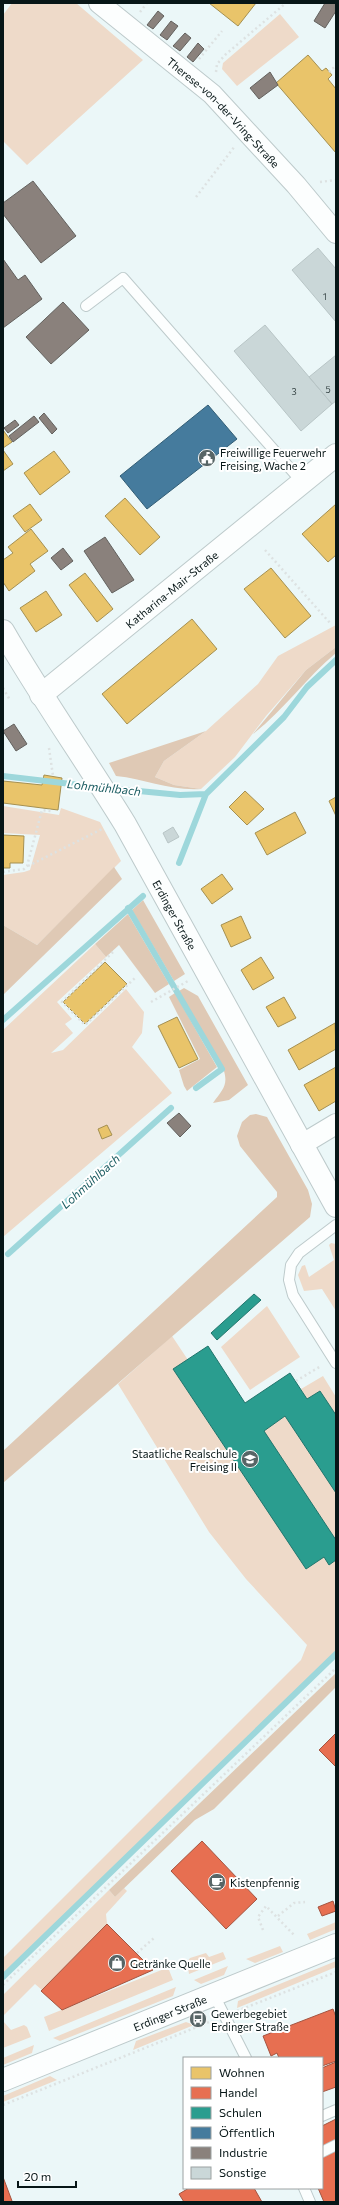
<svg xmlns="http://www.w3.org/2000/svg" width="339" height="2205" font-family="Commissioner,sans-serif">
<rect width="100%" height="100%" fill="#ebf7f8"/>
<path fill="#eedac9" d="M12 3H76L143 60 27 165 3 141V15Z
M280 14 299 37 237 86 222 69 223 63Z
M336 625V647L306 670 266 716 235 757 201 789 174 785 155 777 164 761 206 731 258 684 278 656Z
M3 806 59 815 61 808 100 822 121 861 37 945 3 925V875L24 872 30 870 40 835 3 833Z
M95 944 106 957 57 1002 72 1019 65 1024 73 1033 51 1053 63 1050 126 989 144 1012 142 1033 132 1047 172 1093 3 1237V1030Z
M331 1243 336 1244V1311L322 1289 304 1291 298 1275 302 1266 305 1265 309 1277 334 1260 329 1245Z
M267 1306 300 1357 250 1390 221 1347Z
M172 1336 188 1360 173 1369 306 1569 324 1557 329 1565 336 1560V1654L3 1974V1958L301 1660 307 1645 246 1579 209 1532 118 1384Z
M323 1376 336 1397V1415L320 1391 307 1399 301 1389Z
M285 1416 336 1493V1540L264 1431Z
M124 1888 127 1891 106 1914 107 1924 42 1990 35 1984 3 2016V1995L109 1890 115 1897Z
M336 1922V1929L310 1940 307 1934Z
M280 1946 283 1952 255 1963 246 1959Z
M223 1952 226 1959 189 1974 187 1962 190 1958 206 1953 209 1957Z
M336 1961V1967L237 2008 238 2001Z
M228 1966 224 1975 201 1984 194 1980Z
M164 1969 169 1970 173 1980 49 2031 44 2017Z
M176 1987 173 1996 60 2041 53 2038Z
M3 2021 11 2030 24 2025 27 2027 31 2037 3 2048Z
M186 2022 194 2025 133 2050 136 2041Z
M34 2045 32 2053 3 2065V2058Z
M50 2076 57 2080 3 2102V2096Z"/>
<path fill="#dfc9b5" d="M336 647V653C306 678 284 710 253 734L306 670Z
M206 731 164 761 155 777 174 785 201 789C170 791 146 779 116 776L109 763Z
M114 867 122 879 3 995V925L37 945Z
M143 900 185 974 174 981 132 910Z
M128 914 169 984 155 993 119 945 106 957 95 944Z
M184 988 198 996 248 1085 229 1100 213 1103C223 1089 229 1085 223 1068L179 991Z
M175 993 217 1067 187 1091 184 1086 179 1070 200 1059 169 997Z
M256 1114 267 1117 308 1190 312 1204 310 1217 3 1483V1451L277 1197V1192L240 1146 237 1136 242 1122 250 1115Z
M336 1673V1687L214 1809 195 1820 115 1897 109 1890Z"/>
<path fill="#e9c46a" stroke="#a59051" d="M209 3H256L238 26Z
M308 55 322 71 326 68 332 75 328 79 336 89V153L276 83Z
M3 430 12 442 3 448Z
M3 450 13 464 3 471Z
M54 451 70 472 40 495 24 473Z
M125 498 160 537 140 555 105 516Z
M30 504 42 520 25 532 13 516Z
M336 504V555L328 562 302 534Z
M31 529 48 551 30 564 35 571 9 591 3 582V560L13 553 8 547Z
M271 568 311 616 285 638 244 589Z
M85 573 113 609 97 622 69 585Z
M46 591 62 615 36 632 20 608Z
M192 619 217 649 127 724 102 694Z
M44 775 62 778 58 810 3 803V781L42 785Z
M245 791 264 809 247 825 229 807Z
M336 797V816L329 801Z
M295 812 306 833 267 855 255 833Z
M3 835 24 836 23 863H10V868H3Z
M222 874 233 889 212 904 201 889Z
M241 916 251 938 231 947 221 925Z
M261 957 274 978 253 990 241 970Z
M105 962 127 984 85 1024 63 1002Z
M284 997 296 1018 278 1027 266 1007Z
M177 1017 198 1059 179 1068 158 1026Z
M335 1023 336 1049 299 1070 288 1050Z
M336 1067V1101L319 1111 304 1085Z
M107 1125 112 1135 102 1139 98 1129Z"/>
<path fill="#e76f51" stroke="#a45440" d="M336 1733V1767L319 1750Z
M202 1841 257 1899 226 1929 171 1871Z
M333 1901 336 1911 322 1916 318 1907Z
M107 1924 153 1970 62 2010 41 1991Z
M333 2009 336 2017V2061L322 2066V2058H279L277 2053 271 2056 263 2036Z
M336 2062V2087L322 2092V2068Z
M336 2119V2141L322 2147V2126Z
M336 2150V2202H324L318 2188H322V2156Z
M3 2177 12 2201 10 2202H3Z
M189 2188H254L262 2202H184L179 2194Z"/>
<path fill="#2a9d8f" stroke="#20746b" d="M254 1294 261 1300 217 1340 211 1333Z
M208 1346 245 1403 290 1373 307 1399 320 1391 336 1415V1493L285 1416 264 1431 336 1540V1560L329 1565 324 1557 306 1569 173 1369Z"/>
<path fill="#457b9d" stroke="#325d75" d="M208 405 237 439 147 509 120 476Z"/>
<path fill="#8a817c" stroke="#63615e" d="M325 3H336V11L325 28 314 21Z
M158 11 164 16 153 29 147 25Z
M171 21 178 26 167 40 160 35Z
M185 33 191 38 180 51 173 46Z
M198 43 204 49 193 62 187 57Z
M270 72 278 85 259 99 250 88Z
M33 181 76 236 41 263 3 214V203Z
M3 259 18 280 25 275 42 299 3 328Z
M63 302 89 330 51 364 26 337Z
M44 413 57 429 52 434 39 418Z
M34 416 39 422 13 442 9 436Z
M15 420 19 425 8 433 4 428Z
M105 537 134 580 112 593 84 551Z
M63 548 73 561 61 570 51 558Z
M14 724 27 744 16 751 3 731Z
M179 1113 191 1126 180 1137 167 1123Z"/>
<g fill="none" stroke-linecap="round" stroke-linejoin="round">
<path stroke="#9dd7db" stroke-width="6" d="M3 776 97 787
M108 788 180 795 206 794 284 717 307 687 336 660
M179 863 206 794
M128 908 222 1069 196 1088
M3 1020 143 896
M8 1254 171 1108
M3 1977 336 1654"/>
</g>
<path fill="#cad7d8" stroke="#b8c5c6" d="M318 248 336 269V322L292 270Z
M265 325 332 404 301 431 234 351Z
M336 355V401L332 404 309 377Z
M173 827 179 837 168 843 163 833Z"/>
<g fill="none" stroke-linecap="round" stroke-linejoin="round">
<defs>
<path id="lane" d="M86 306 123 278 302 482
M336 1225 299 1253 291 1265 289 1280 293 1295 336 1363
M214 1995 246 2058
M322 2116 336 2110
M322 2152 336 2145
M304 2188 310 2202"/>
<g id="street">
<path id="s1" d="M99 3 212 94 296 185 336 233"/>
<path d="M301 1145 336 1124"/>
</g>
<g id="secondary">
<path id="s2" d="M3 631C41 697 85 759 125 824L336 1206"/>
<path id="s3" d="M41 695 336 455"/>
<path id="s4" d="M3 2080 336 1945"/>
</g>
</defs>
<use href="#lane" stroke="#bdcacb" stroke-width="12"/>
<use href="#street" stroke="#bdcacb" stroke-width="22"/>
<use href="#secondary" stroke="#bdcacb" stroke-width="24"/>
<path stroke="#dde2e2" stroke-width="2.5" stroke-dasharray="2 3" stroke-linecap="butt" d="M140 12 147 3
M199 59 222 31
M216 72 217 64 225 55 286 3
M329 72 333 68 336 72
M320 182 336 180
M196 197 235 146
M265 550 330 623
M3 688 10 700
M49 748 53 776
M28 866 104 828
M3 872 24 869 27 866 42 810 51 811 52 809
M113 952 62 1002 85 1025 135 978
M151 1002 188 981
M296 1381 321 1366
M278 1916 294 1903 305 1902
M263 1930 258 1917 266 1906 294 1935
M137 1953 154 1938
M3 1985 336 1668
M237 2011 336 1972
M3 2105 212 2021"/>
<use href="#lane" stroke="#fcfefe" stroke-width="10"/>
<use href="#street" stroke="#fcfefe" stroke-width="20"/>
<use href="#secondary" stroke="#fcfefe" stroke-width="22"/>
</g>
<defs>
<symbol id="civic-disc" viewBox="-11 -11 22 22"><circle r="9.5" fill="#576566" stroke="#fff"/><path d="M-.6-6.5H3V-4.5H.6V-3L4-1V1h2V6H-6V1h2V-1L-.6-3ZM-1.2 2.5V6h2.4V2.5Z" fill="#fff"/></symbol>
<symbol id="school-disc" viewBox="-11 -11 22 22"><circle r="9.5" fill="#576566" stroke="#fff"/><path d="M0-5L7-2L0 1L-7-2ZM-4 1L0 2.5L4 1V4Q0 6-4 4Z" fill="#fff"/></symbol>
<symbol id="cafe-disc" viewBox="-11 -11 22 22"><circle r="9.5" fill="#576566" stroke="#fff"/><path d="M-5.5-4.5H6V0H3Q3 3.5 0 3.5H-2.5Q-5.5 3.5-5.5 0ZM3-3.2v2h1.7v-2ZM-6 4.5H4V6H-6Z" fill="#fff"/></symbol>
<symbol id="shop-disc" viewBox="-11 -11 22 22"><circle r="9.5" fill="#576566" stroke="#fff"/><path d="M-5-2.5h2.3a2.7 3.5 0 0 1 5.4 0H5L5.5 6h-11ZM-1.5-2.5h3a1.5 2.3 0 0 0-3 0Z" fill="#fff"/></symbol>
<symbol id="bus-disc" viewBox="-11 -11 22 22"><circle r="9.5" fill="#576566" stroke="#fff"/><path d="M-5-6H5V4H4V6H2V4H-2V6H-4V4H-5ZM-3.5-4V0h7V-4ZM-3.5 1.2v1.5H-2V1.2ZM2 1.2v1.5H3.5V1.2Z" fill="#fff"/></symbol>
</defs>
<g fill-rule="evenodd">
<use href="#civic-disc" x="197" y="448" width="20" height="20"/>
<use href="#school-disc" x="240" y="1449" width="20" height="20"/>
<use href="#cafe-disc" x="207" y="1872" width="20" height="20"/>
<use href="#shop-disc" x="107" y="1953" width="20" height="20"/>
<use href="#bus-disc" x="188" y="2009" width="20" height="20"/>
</g>
<g text-anchor="middle" dominant-baseline="central" stroke-width="4" stroke-linejoin="round" paint-order="stroke">
<g font-size="9" fill="#384647">
<text x="325" y="296">1</text>
<text x="328" y="389">5</text>
<text x="294" y="391">3</text>
</g>
<g font-size="11" fill="#071617" stroke="#fff">
<text stroke="none"><textPath href="#s1" startOffset="166">Therese-von-der-Vring-Straße</textPath></text>
<text stroke="none"><textPath href="#s3" startOffset="168">Katharina-Mair-Straße</textPath></text>
<text stroke="none"><textPath href="#s2" startOffset="332">Erdinger Straße</textPath></text>
<text stroke="none"><textPath href="#s4" startOffset="180">Erdinger Straße</textPath></text>
</g>
<g font-size="11" fill="#071617" stroke="#fff" text-anchor="start">
<text x="220" y="452">Freiwillige Feuerwehr<tspan x="220" dy="13">Freising, Wache 2</tspan></text>
<text x="237" y="1453" text-anchor="end">Staatliche Realschule<tspan x="237" dy="13">Freising II</tspan></text>
<text x="230" y="1882">Kistenpfennig</text>
<text x="130" y="1963">Getränke Quelle</text>
<text x="211" y="2013">Gewerbegebiet<tspan x="211" dy="13">Erdinger Straße</tspan></text>
</g>
<g font-size="12" font-style="italic" fill="#1c5d62" stroke="#fff">
<text transform="translate(104 787) rotate(6)">Lohmühlbach</text>
<text transform="translate(90 1181) rotate(-42)">Lohmühlbach</text>
</g>
</g>
<rect width="339" height="2205" fill="none" stroke="#071617" stroke-width="8"/>
<rect x="183" y="2057" width="140" height="132" fill="#ffffff" stroke="#9ca2a2"/>
<rect x="191" y="2067" width="20" height="12" fill="#e9c46a" stroke="#9ca2a2"/>
<text x="219" y="2077" font-size="12" fill="#071617">Wohnen</text>
<rect x="191" y="2087" width="20" height="12" fill="#e76f51" stroke="#9ca2a2"/>
<text x="219" y="2097" font-size="12" fill="#071617">Handel</text>
<rect x="191" y="2107" width="20" height="12" fill="#2a9d8f" stroke="#9ca2a2"/>
<text x="219" y="2117" font-size="12" fill="#071617">Schulen</text>
<rect x="191" y="2127" width="20" height="12" fill="#457b9d" stroke="#9ca2a2"/>
<text x="219" y="2137" font-size="12" fill="#071617">Öffentlich</text>
<rect x="191" y="2147" width="20" height="12" fill="#8a817c" stroke="#9ca2a2"/>
<text x="219" y="2157" font-size="12" fill="#071617">Industrie</text>
<rect x="191" y="2167" width="20" height="12" fill="#cad7d8" stroke="#9ca2a2"/>
<text x="219" y="2177" font-size="12" fill="#071617">Sonstige</text>
<path d="M18 2181v6h58v-6" fill="none" stroke="#071617" stroke-width="2"/>
<text x="24" y="2181" font-size="12" fill="#071617" stroke="#ffffff" stroke-width="3" paint-order="stroke">20 m</text>
</svg>
